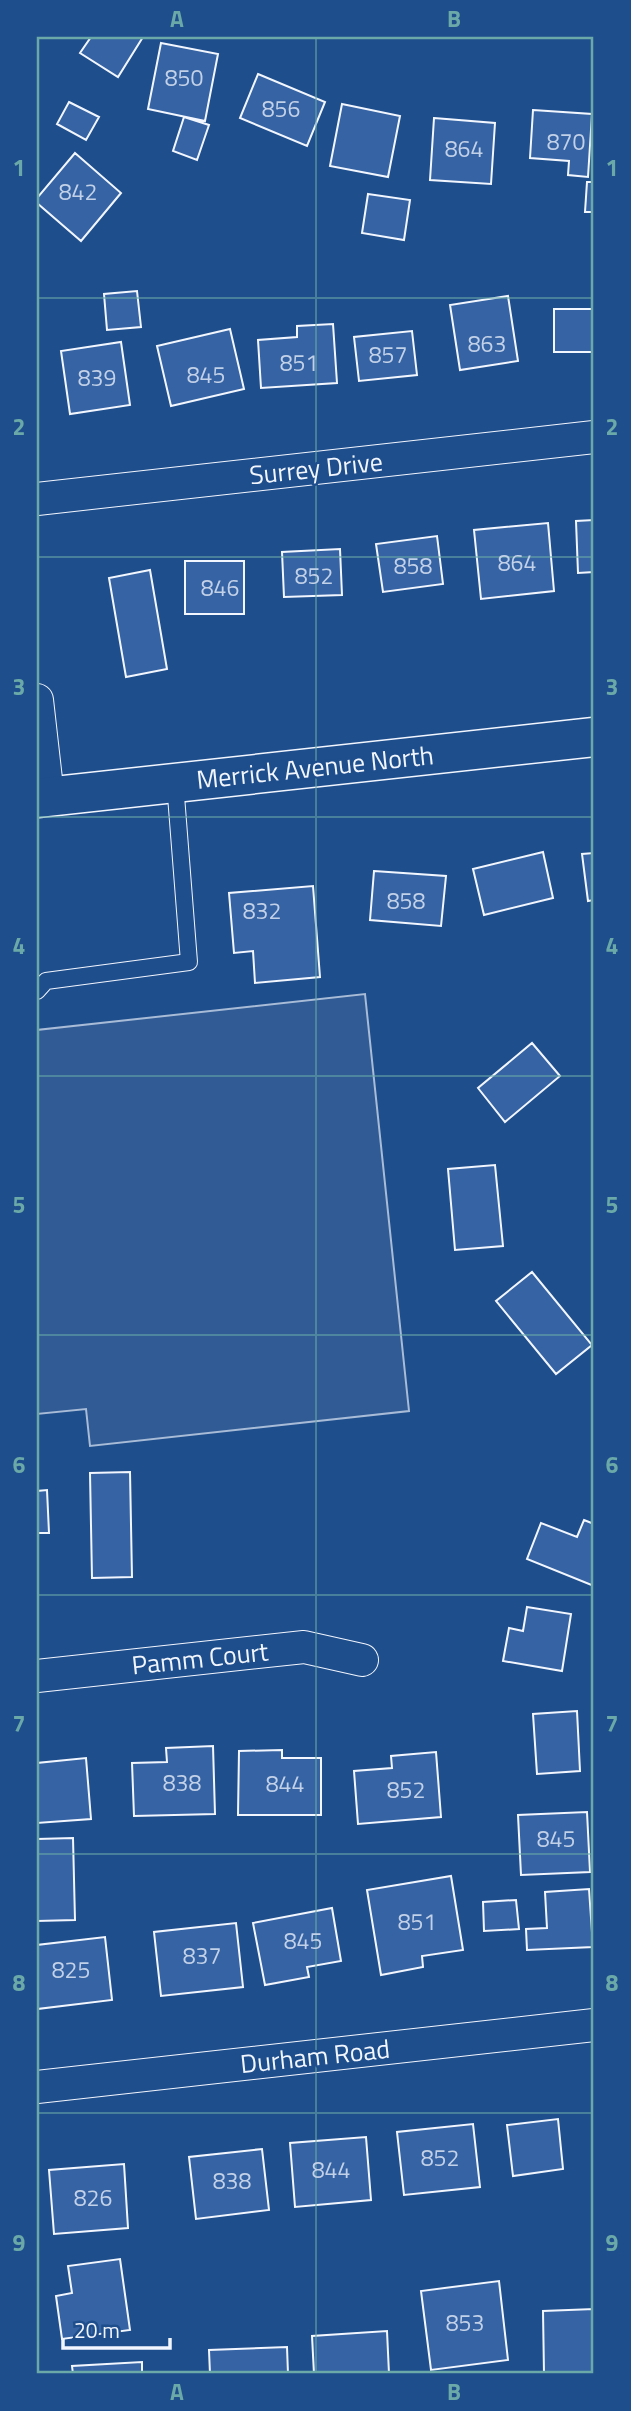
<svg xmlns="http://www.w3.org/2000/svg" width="631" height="2411" font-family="'Titillium Web',sans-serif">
<rect width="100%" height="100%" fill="#1f4e8c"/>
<path fill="#305b95" stroke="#a8bbd7" stroke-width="2" d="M365 994 409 1411 90 1446 86 1409 37 1414V1030Z"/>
<path fill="#3563a3" stroke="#f2f6ff" stroke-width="2" d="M91 37H143L118 77 80 53Z
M161 43 218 54 205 121 148 109Z
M258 74 325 102 307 146 240 118Z
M69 102 99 117 86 140 57 124Z
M342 104 400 116 388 177 330 166Z
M533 110 592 114 588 177 568 175 569 161 530 158Z
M184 117 209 125 197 160 173 151Z
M434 118 495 123 491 184 430 180Z
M75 153 121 193 81 241 37 203V198Z
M587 182H594V212H585Z
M368 194 410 200 404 240 362 233Z
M137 291 141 327 107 330 104 294Z
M508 296 518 361 460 370 450 305Z
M554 309H594V352H554Z
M333 324 337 383 261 388 258 340 297 337V326Z
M230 329 244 389 171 406 157 346Z
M412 331 417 375 359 381 354 337Z
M121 342 130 405 70 414 61 351Z
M594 520V572L578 573 576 521Z
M548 523 554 591 481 599 474 530Z
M437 536 443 584 383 592 376 544Z
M340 549 342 595 284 597 282 552Z
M185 561H244V614H185Z
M150 570 167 669 126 677 109 578Z
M543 852 553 898 484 915 473 869Z
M594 853V900L588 901 582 854Z
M374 871 446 876 441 926 370 920Z
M313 886 320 977 255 983 253 951 234 953 229 893Z
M532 1043 560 1076 505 1122 478 1088Z
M495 1165 503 1246 455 1250 448 1169Z
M532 1272 592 1345 556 1374 496 1301Z
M130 1472 132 1577 92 1578 90 1473Z
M47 1490 49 1533H37V1491Z
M584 1520 594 1524V1586L527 1559 541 1523 577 1537Z
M527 1607 571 1614 562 1671 503 1661 509 1628 523 1631Z
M577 1711 580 1771 537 1774 533 1714Z
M213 1746 215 1814 134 1816 132 1763 167 1762 166 1748Z
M282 1750V1758H321V1815H238L239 1751Z
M436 1752 441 1817 358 1824 354 1771 392 1768 391 1756Z
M86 1758 91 1819 37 1823V1763Z
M587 1812 590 1872 521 1875 518 1815Z
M73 1838 75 1920 37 1921V1839Z
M451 1876 463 1950 422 1956 423 1967 381 1975 367 1890Z
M589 1889 593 1947 527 1950 526 1929 547 1928 545 1892Z
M516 1900 519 1929 484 1931 483 1902Z
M332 1908 341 1961 307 1967 309 1977 265 1985 253 1923Z
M236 1923 243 1987 161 1996 154 1932Z
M105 1937 112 2000 37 2009V1945Z
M558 2119 563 2169 513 2176 507 2125Z
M473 2124 480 2187 404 2195 397 2132Z
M366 2137 371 2200 295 2207 290 2143Z
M262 2149 269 2210 196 2219 189 2157Z
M124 2164 128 2228 54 2234 49 2170Z
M120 2259 130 2330 62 2339 56 2296 72 2293 68 2266Z
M499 2281 508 2360 431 2370 421 2291Z
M594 2309V2373L544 2374 543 2311Z
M387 2331 389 2374H314L312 2336Z
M287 2347 288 2374H210L209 2350Z
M142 2362V2374H73L72 2366Z"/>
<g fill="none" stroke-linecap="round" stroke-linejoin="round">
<defs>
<path id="service" d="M37 991 46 981 189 962 175 783"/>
<path id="minor" d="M37 499 594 437
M37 700 48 797
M37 1676 304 1647 362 1660
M37 2087 594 2025"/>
<path id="secondary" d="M37 798 594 737"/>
</defs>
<use href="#service" stroke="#f2f6ff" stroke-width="18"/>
<use href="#minor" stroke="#f2f6ff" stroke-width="34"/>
<use href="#secondary" stroke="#f2f6ff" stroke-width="41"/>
<use href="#service" stroke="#1f4e8c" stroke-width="16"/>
<use href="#minor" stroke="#1f4e8c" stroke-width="32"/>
<use href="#secondary" stroke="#1f4e8c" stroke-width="38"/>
</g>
<path fill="none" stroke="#6aa9a8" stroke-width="2" stroke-opacity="0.55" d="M316 37V2374M37 298H594M37 557H594M37 817H594M37 1076H594M37 1335H594M37 1595H594M37 1854H594M37 2113H594"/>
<g text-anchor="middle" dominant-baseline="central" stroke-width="5" stroke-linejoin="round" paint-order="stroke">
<g font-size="23" fill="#c3d1e8">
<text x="184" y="77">850</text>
<text x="281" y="108">856</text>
<text x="566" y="141">870</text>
<text x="464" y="148">864</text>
<text x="78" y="191">842</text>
<text x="487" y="343">863</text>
<text x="388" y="354">857</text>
<text x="299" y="362">851</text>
<text x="206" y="374">845</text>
<text x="97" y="377">839</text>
<text x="517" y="562">864</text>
<text x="413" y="565">858</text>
<text x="314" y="575">852</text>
<text x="220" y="587">846</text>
<text x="406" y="900">858</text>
<text x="262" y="910">832</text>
<text x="182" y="1782">838</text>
<text x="285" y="1783">844</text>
<text x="406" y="1789">852</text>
<text x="556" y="1838">845</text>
<text x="417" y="1921">851</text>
<text x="303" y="1940">845</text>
<text x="202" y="1955">837</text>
<text x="71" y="1969">825</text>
<text x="440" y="2157">852</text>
<text x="331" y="2169">844</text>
<text x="232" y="2180">838</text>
<text x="93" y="2197">826</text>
<text x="465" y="2322">853</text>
</g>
<g font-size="26" fill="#f2f6ff" stroke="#1f4e8c">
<text transform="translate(316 468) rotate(-6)">Surrey Drive</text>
<text transform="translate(315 767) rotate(-6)">Merrick Avenue North</text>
<text transform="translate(200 1658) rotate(-6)">Pamm Court</text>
<text transform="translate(315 2056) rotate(-6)">Durham Road</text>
</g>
</g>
<rect width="631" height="2411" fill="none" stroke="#1f4e8c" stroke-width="77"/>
<path d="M63 2338v10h107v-10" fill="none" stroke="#f2f6ff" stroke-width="3.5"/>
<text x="74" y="2338" font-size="21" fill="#f2f6ff" stroke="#1f4e8c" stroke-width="5" paint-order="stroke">20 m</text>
<rect x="38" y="38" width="554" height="2334" fill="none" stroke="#6aa9a8" stroke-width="2.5"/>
<g font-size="23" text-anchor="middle" font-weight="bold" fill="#6aa9a8">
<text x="177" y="27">A</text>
<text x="454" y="27">B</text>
<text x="19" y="176">1</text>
<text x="612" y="176">1</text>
<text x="19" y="435">2</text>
<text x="612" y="435">2</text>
<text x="19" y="695">3</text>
<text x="612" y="695">3</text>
<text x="19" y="954">4</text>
<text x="612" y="954">4</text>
<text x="19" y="1213">5</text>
<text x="612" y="1213">5</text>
<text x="19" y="1473">6</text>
<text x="612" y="1473">6</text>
<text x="19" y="1732">7</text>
<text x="612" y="1732">7</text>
<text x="19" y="1991">8</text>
<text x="612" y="1991">8</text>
<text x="19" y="2251">9</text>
<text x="612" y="2251">9</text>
<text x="177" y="2400">A</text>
<text x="454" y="2400">B</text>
</g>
</svg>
